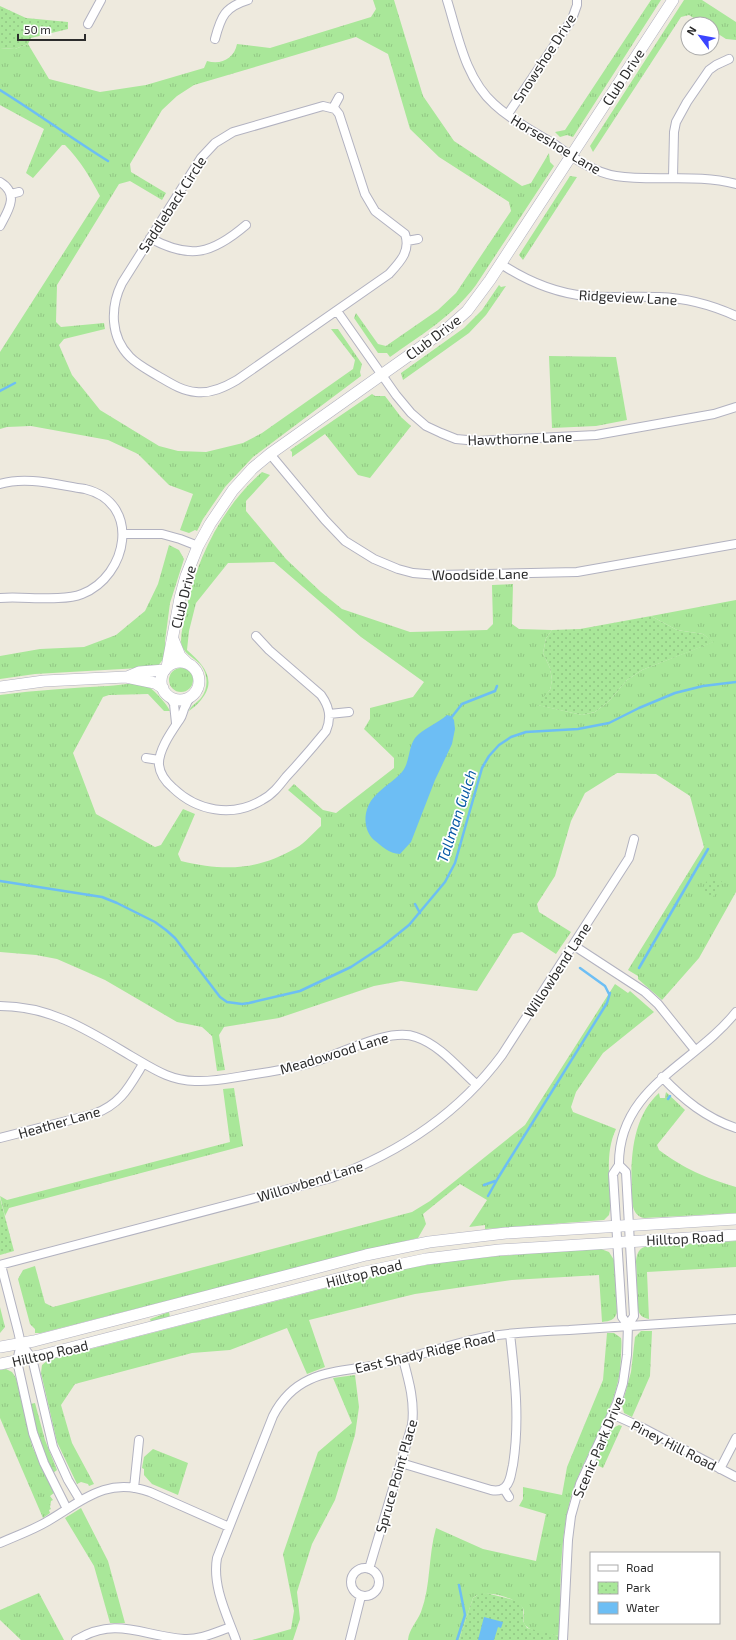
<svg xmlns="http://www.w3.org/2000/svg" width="736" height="1640" font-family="'Exo 2',sans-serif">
<defs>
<pattern id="grass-tufts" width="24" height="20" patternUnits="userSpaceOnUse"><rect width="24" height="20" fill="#a9e799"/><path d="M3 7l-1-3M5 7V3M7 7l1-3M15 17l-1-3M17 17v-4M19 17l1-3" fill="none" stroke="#92c684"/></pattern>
<pattern id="park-dots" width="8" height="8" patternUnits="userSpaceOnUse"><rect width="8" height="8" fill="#a9e799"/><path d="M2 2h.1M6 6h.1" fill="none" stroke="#92c684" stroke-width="1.8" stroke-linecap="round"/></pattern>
</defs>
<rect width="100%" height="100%" fill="#eeeade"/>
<path fill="url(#grass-tufts)" d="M373 0H394L423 96 454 141 522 186 531 183 549 153 550 162 554 166 476 285C453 316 421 335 390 357L387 353H378L354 318 356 313 378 344 386 346 438 310 456 293 511 211 509 202 439 157 410 129 388 54 356 37 194 85 177 96 162 110 130 164 131 172 166 193 162 200 130 181 119 184 57 285 56 322 61 327 104 323 105 329 64 339 59 345 72 375 100 410 159 446 178 451 206 452 243 443 262 433 353 369 355 360 331 329H338L362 364 360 372 361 376 253 457 225 487 203 519 197 531 195 530 189 533 180 530 193 494 169 485 138 454 108 440 31 426 7 427 0 429V352L100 196C90 177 80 160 65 145H62L33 178 26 173 44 129 0 105V48L15 49 28 44 49 79 100 92 146 85 204 68 207 61C221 65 234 59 237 44L270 48 371 17 376 9Z
M651 0H661L573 137 567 135 560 137 555 132 565 130Z
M684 0H702L736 22V40L726 39 712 30V24H703L689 15 681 17 593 152 590 146Z
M570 176 577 177 523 260 519 255Z
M499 285 501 287 506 286 486 315 469 333 403 380 401 373 464 328 482 310Z
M549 356 616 357 627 420 596 426 552 428Z
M372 394 375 396H385L401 417 411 426 370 478 358 475 325 434 292 457V452L290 450Z
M262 472 270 475 246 501V511L286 559 321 592 342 609 410 632 487 630 493 624 492 585 513 584 512 624 519 629 552 630 546 638 543 653 550 668 552 680 550 690 538 705 582 715 595 712 609 701 627 680 642 670 713 642 703 634 677 630 651 616 736 600V892L699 958 662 1000 638 979V976L628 970 704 847 690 796 656 774 617 773 585 793 571 821 555 876 537 904 539 912 571 932 556 954 522 932 513 934 477 991 401 981 374 986 279 1018 224 1027 219 1035 225 1070 217 1071 212 1036 202 1027 177 1022 105 980 57 959 36 955 0 952V695C36 690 72 688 108 686 119 685 134 682 145 685 151 686 168 705 170 711H164L148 694 109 695 103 697 73 753 96 814 155 847 161 845 183 809 195 814 178 854 181 861C224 871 256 871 296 848 305 843 313 833 321 826V818L288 790 294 784 323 810 336 813 394 768V758L364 729 370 719V708L413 697 424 682 361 637 274 562 228 563 196 603 189 631 187 650C203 664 218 680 201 700 198 704 193 708 189 711 191 705 197 703 201 698 209 688 208 673 200 664 193 657 181 652 181 641 181 631 184 621 186 611 196 559 222 507 262 472Z
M169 545 179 550 184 559 170 603 165 641V657L157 667 35 674 0 679V656L40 649 84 647 116 635 145 611 158 584Z
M169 680a12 12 0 1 1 24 0a12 12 0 1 1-24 0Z
M615 984 628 993 630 991 654 1012 603 1053 576 1092 571 1107 573 1112 616 1129C604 1155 611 1182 610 1210L609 1215 604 1220 485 1229V1225L469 1227 474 1220 487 1200 460 1184 423 1214 426 1224 418 1238 346 1255 41 1333H35V1329L30 1324 18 1279 23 1270 35 1266 45 1303 53 1307 412 1212 430 1201 525 1125Z
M234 1088 243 1146 9 1208 5 1216 0 1196 7 1200 230 1142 223 1089Z
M666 1092 685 1110 657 1145 659 1150C685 1169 705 1178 736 1187V1213L644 1218C631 1215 632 1201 632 1190 630 1158 633 1116 659 1093L660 1098H665Z
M736 1241V1267L647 1272 649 1319C643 1318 639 1315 638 1309L636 1261C637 1253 639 1248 647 1246Z
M601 1249 609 1252 614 1260 617 1312C615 1320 610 1321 602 1322L599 1275 512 1280 415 1294 309 1320 325 1367 307 1374 287 1328 230 1350 192 1353 75 1384 61 1405 72 1443 94 1484 89 1486 88 1484 81 1482 77 1484 57 1442 41 1373 42 1365 48 1360 380 1274C453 1257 526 1254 601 1249Z
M0 1307 5 1327 0 1333Z
M169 1312 170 1317 151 1322 150 1319Z
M641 1331H652L650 1376 632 1417 624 1413 622 1405 631 1372 635 1337Z
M607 1333H614L621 1338C622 1344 621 1351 621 1357 620 1411 581 1454 569 1505 559 1545 561 1595 559 1636 550 1634 527 1632 524 1623 522 1619 525 1613 523 1608 516 1597 483 1588 473 1598L459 1640H408C409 1629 417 1622 421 1612 431 1585 428 1556 436 1528L483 1549 536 1561 546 1514 519 1506 523 1499V1487L562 1495 567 1467 603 1380Z
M6 1369 12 1372 16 1378 32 1446 54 1493 50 1496 53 1500 51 1501 50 1507 51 1509 49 1510 50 1513 43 1518 0 1418V1370Z
M355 1375 359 1407 355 1435 335 1500 312 1544 297 1592 300 1619 293 1640H252L291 1629 294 1611 283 1554 318 1452 352 1423 333 1378Z
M35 1403 45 1440 57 1470 53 1473C42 1451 36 1428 30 1404Z
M619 1425 622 1426 603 1468 595 1464 611 1429Z
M153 1449 188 1463 178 1495 152 1484 144 1475V1469L142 1468 144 1457Z
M81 1508 108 1561 125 1623H110L94 1566 65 1518Z
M39 1593 64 1640H21L0 1620V1610Z"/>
<path fill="url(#park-dots)" d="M0 6 26 18 68 22V29L31 38 28 44 15 49 0 48Z
M651 616 677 630 703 634 714 642 642 670 627 680 609 701 595 712 582 715 537 705 550 690 552 680 550 668 543 653 546 638 552 630 580 629Z
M714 878 722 881 711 900C704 895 701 888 707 881Z
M0 1198 14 1251 0 1255Z
M486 1593 514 1600 520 1603 523 1608V1621L527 1628 559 1636V1640H459L473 1598 479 1594Z"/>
<path fill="#6dbef4" d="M447 715 451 716 454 720 455 729 452 744 435 780 411 842 400 854C388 853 383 847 374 840 362 829 363 808 375 796 383 787 394 781 402 772 410 762 408 748 415 738 422 729 438 723 447 715Z
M484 1617 503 1622 501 1628 498 1627 494 1640H478Z"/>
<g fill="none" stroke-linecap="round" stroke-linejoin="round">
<path stroke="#6dbef4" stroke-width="2.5" d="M0 90C37 113 71 138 108 161
M0 391 15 383
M451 718 462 704 495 691 497 686
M0 881 102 897 117 903 155 922 166 930 175 938 220 997 227 1002 242 1004 249 1003 300 991 351 967 383 946 409 925 445 882 455 863 482 768 489 756 499 745 511 737 526 732 578 729 609 723 639 708 675 693 703 686 736 682
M415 904 420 913
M580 968 605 986 609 994
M639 968 708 849
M668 1099 670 1096
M484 1185 495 1181
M488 1196 498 1178 607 1003 610 993
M457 1640 465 1615 459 1585"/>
<defs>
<path id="street" d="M447 0C458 35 465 78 494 104 511 120 534 132 554 144 573 157 592 172 616 176 656 182 696 173 736 184
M88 24 101 0
M215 39C221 16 225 7 248 0
M323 106 335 109 339 114 365 194 375 211 405 234C411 251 400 262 389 274L237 380C225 387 211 394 196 392 182 391 170 383 158 376 148 370 138 365 130 357 110 337 110 307 122 283L201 158 215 143 233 132Z
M333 108 339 97
M508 114 572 19 577 5V0
M673 177 674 132 676 122 687 102 709 70 716 65 729 59
M0 182C20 194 8 211 0 226
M11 194 19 192
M150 238C190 260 212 254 246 225
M407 241 418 239
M501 264C527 281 554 293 586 296 610 298 635 296 659 297 686 298 712 305 736 316
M337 311 396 395 411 413 426 426 441 433 456 439 478 441 596 435 714 414 736 407
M270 454 325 520 345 541 374 559 398 569 413 573 438 575 577 572 736 544
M0 484C27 476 57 485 85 489 142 503 128 576 82 594 62 602 23 596 0 598
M123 534H162L180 539 198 546
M192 695C190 698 187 701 186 705 183 709 183 715 180 719 172 731 158 750 159 765 160 775 166 782 173 788 197 811 232 818 262 800 272 795 279 786 286 777 300 762 313 747 326 731 332 717 329 706 321 695L269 650 256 636
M170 697 174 704 176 723
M329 714 349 712
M146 758 159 760
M573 945 645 992 658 1004 695 1050
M0 1006C51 1006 89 1031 131 1056 152 1068 170 1081 195 1081 213 1082 231 1078 249 1075 271 1072 293 1068 314 1062 341 1054 389 1027 416 1037 440 1045 458 1068 477 1085
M662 1077C684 1100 706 1118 736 1128
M0 1138 94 1114C121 1104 129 1087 143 1064
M619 1165C618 1087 695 1064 736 1012
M619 1165 626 1172 634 1316 628 1325
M0 1265 331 1178C399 1153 459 1113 502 1055L629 858 634 839
M1 1265 18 1331 21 1344 17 1361 33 1433 44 1463 67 1509
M21 1344 32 1358 53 1447 68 1480 80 1500
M612 1414 643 1428 736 1477
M401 1463 491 1490C496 1491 501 1491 505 1487 511 1482 511 1472 513 1465 520 1420 515 1378 510 1334
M720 1469 736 1438
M134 1488 139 1440
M504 1489 509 1497
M0 1543C16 1536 33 1530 48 1521 82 1501 107 1476 150 1492L229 1527
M351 1582a14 14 0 1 1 28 0a14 14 0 1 1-28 0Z
M369 1569 412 1425C415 1402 409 1381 403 1359
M76 1640C117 1616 142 1636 184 1639 200 1640 216 1632 231 1627
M236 1640C227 1615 212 1586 217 1558L273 1416C299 1365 344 1374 391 1362 425 1354 457 1342 491 1336 517 1332 543 1331 569 1330 625 1326 680 1323 736 1319
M350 1640 361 1596
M563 1640 568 1540 571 1516 580 1484 617 1403 623 1383 627 1355 628 1325 622 1317 613 1174 619 1165"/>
<path id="secondary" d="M173 639 180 656 187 663
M161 681a19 19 0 1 1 38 0a19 19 0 1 1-38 0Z
M167 667 180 598 186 576 198 546 210 524 233 490 253 468 270 454 449 327 467 311 490 280 673 0
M127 677 139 672 165 670
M0 687 44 681 126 677 155 683 163 688
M0 1347 34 1341 366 1255 429 1242 506 1233 736 1219
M0 1364 39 1356 360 1273 426 1259 499 1250 736 1235"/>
</defs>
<use href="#street" stroke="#b2b2c0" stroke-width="10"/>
<use href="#secondary" stroke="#b2b2c0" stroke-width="12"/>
<use href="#street" stroke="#fff" stroke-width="8"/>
<use href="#secondary" stroke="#fff" stroke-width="11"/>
</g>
<g text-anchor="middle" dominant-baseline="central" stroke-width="3.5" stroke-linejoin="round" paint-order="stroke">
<g font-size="14" fill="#2c2c2c" stroke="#fff">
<text transform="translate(544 58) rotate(-57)">Snowshoe Drive</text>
<text transform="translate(623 77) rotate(-57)">Club Drive</text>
<text transform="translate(556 144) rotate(31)">Horseshoe Lane</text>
<text transform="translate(172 204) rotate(-57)">Saddleback Circle</text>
<text transform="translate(628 297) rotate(3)">Ridgeview Lane</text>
<text transform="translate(433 337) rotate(-37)">Club Drive</text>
<text transform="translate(520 438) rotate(-2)">Hawthorne Lane</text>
<text transform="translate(480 574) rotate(-1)">Woodside Lane</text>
<text transform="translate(183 597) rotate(-76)">Club Drive</text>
<text transform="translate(557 970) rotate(-57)">Willowbend Lane</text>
<text transform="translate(334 1053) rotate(-17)">Meadowood Lane</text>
<text transform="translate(59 1122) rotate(-16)">Heather Lane</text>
<text transform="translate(310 1181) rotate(-17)">Willowbend Lane</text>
<text transform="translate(685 1238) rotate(-3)">Hilltop Road</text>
<text transform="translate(364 1273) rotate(-14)">Hilltop Road</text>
<text transform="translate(425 1352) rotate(-13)">East Shady Ridge Road</text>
<text transform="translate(50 1353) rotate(-13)">Hilltop Road</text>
<text transform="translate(674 1445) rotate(27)">Piney Hill Road</text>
<text transform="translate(598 1447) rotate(-67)">Scenic Park Drive</text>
<text transform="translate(396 1476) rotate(-74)">Spruce Point Place</text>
</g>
<g font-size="15" font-style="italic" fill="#0759a5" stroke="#fff">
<text transform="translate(456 816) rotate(-72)">Tallman Gulch</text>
</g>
</g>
<rect x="590" y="1552" width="130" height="72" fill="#ffffff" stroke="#ababab"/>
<rect x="598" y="1565" width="20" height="6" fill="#ffffff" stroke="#ababab"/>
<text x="626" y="1572" font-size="12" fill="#2c2c2c">Road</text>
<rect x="598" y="1582" width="20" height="12" fill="url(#park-dots)" stroke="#ababab"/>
<text x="626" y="1592" font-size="12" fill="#2c2c2c">Park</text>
<rect x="598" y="1602" width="20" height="12" fill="#6dbef4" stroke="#ababab"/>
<text x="626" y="1612" font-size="12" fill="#2c2c2c">Water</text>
<g transform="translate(700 36) rotate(302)"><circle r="19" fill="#ffffff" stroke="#ababab"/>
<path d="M0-3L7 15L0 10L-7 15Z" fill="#3b44ff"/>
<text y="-6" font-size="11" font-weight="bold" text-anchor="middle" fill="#2c2c2c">N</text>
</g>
<path d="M18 34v6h67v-6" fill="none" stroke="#2c2c2c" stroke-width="2"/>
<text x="24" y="34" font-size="12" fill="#2c2c2c" stroke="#ffffff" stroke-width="3" paint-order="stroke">50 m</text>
</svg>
